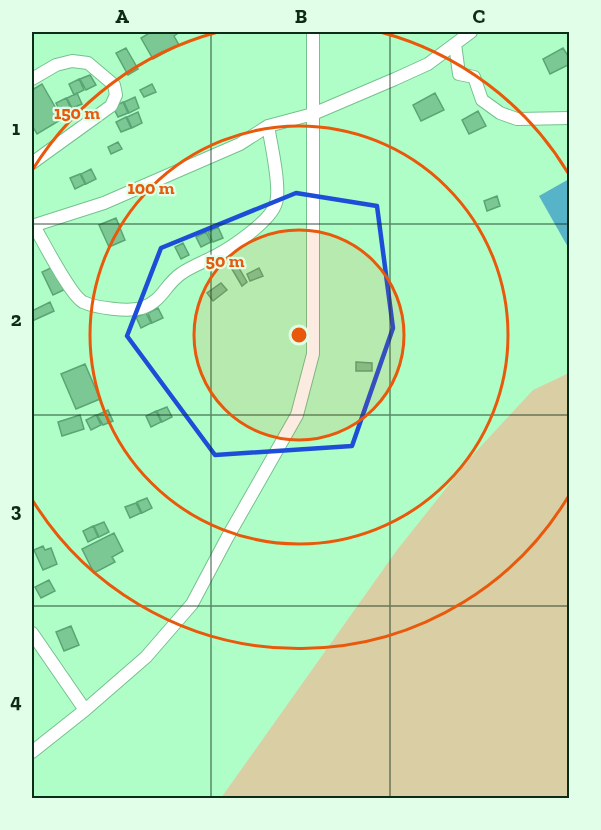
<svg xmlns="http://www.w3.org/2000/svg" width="601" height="830" font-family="'Zilla Slab',serif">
<rect width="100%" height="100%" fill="#b0fec7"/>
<path fill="#dacea4" d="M569 373V798H221L397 550 471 457 533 390Z"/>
<path fill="#57b3c7" d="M569 179V249L539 196Z"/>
<path fill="#7cc894" stroke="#59a573" stroke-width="1.5" d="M151 32H175L177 34 174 36 179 45 153 59 141 38Z
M126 48 138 69 128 75 116 53Z
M563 48 570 59V64L550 74 543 59Z
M90 75 96 85 86 90 80 79Z
M79 79 84 90 74 95 69 84Z
M42 84 62 119 37 134 33 127 32 128V90Z
M152 84 156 92 144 97 140 90Z
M77 93 82 104 72 108 67 98Z
M435 93 444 110 421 121 413 105Z
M135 97 139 108 129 113 124 102Z
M66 98 71 109 61 113 56 103Z
M123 102 128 113 118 117 113 107Z
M478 111 486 126 469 134 462 120Z
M138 112 142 123 132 128 127 117Z
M126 117 131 128 121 132 116 122Z
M118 142 122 149 111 154 108 147Z
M91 169 96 179 86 184 81 174Z
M80 174 85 184 75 189 70 178Z
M497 196 500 206 487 211 484 201Z
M116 218 125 240 109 247 99 225Z
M218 227 223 238 213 242 208 232Z
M206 232 211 242 201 247 196 237Z
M183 243 189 255 181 259 175 247Z
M235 261 247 282 242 286 229 264Z
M55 266 66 289 53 295 42 272Z
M259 268 263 276 250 281 247 274Z
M221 283 227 290 213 301 207 293Z
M50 302 54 311 32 321V311Z
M158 308 163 318 152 323 148 313Z
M146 313 151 323 141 328 136 317Z
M356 362 372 363V371H356Z
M85 364 100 399 76 409 61 374Z
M167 407 172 417 162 422 157 411Z
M108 410 113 421 103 425 97 415Z
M156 411 161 422 151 427 146 416Z
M80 415 84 429 62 436 58 422Z
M96 415 101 425 91 430 86 420Z
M147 498 152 508 142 513 137 502Z
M136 503 141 513 130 518 125 507Z
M104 522 109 532 99 537 94 526Z
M93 526 98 537 88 542 83 531Z
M114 533 123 551 112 557 115 562 94 573 82 549Z
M43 546 45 550 51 548 57 564 43 570 34 550Z
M49 580 55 591 41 598 35 587Z
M71 626 79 645 64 651 56 632Z"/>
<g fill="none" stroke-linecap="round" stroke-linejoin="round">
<defs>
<path id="street" d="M455 44 459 74 474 77 482 100 500 113 517 119 570 118
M32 79 56 65 72 61 88 63 114 85 116 95 111 106 32 163
M32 226 104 203 240 144 268 126 313 114 395 79 428 64 471 32
M34 226C43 241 70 295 83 302 96 308 128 312 142 308 163 301 165 284 182 273 192 266 204 262 215 256 231 248 271 221 276 203 281 187 271 144 268 126
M32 633 85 710
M32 752 85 710 146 657 192 604 227 538 297 415 313 354V32"/>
</defs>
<use href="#street" stroke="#75c18e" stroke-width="14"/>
<use href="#street" stroke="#fff" stroke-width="12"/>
</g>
<path fill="none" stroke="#1d4ed8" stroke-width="4.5" stroke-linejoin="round" d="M296 193 377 206 393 328 352 446 215 455 127 336 161 248Z"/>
<path fill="none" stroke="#0c2c18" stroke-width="1.5" stroke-opacity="0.55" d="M211 32V798M390 32V798M32 224H570M32 415H570M32 606H570"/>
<circle cx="299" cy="335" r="105" fill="#e8590c" fill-opacity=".12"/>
<g fill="none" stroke="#e8590c" stroke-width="3">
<circle cx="299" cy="335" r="105"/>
<circle cx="299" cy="335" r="209"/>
<path d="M568 497A314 314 0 0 1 33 501M33 169A314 314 0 0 1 218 32M380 32A314 314 0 0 1 568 173"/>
</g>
<circle cx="299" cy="335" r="9" fill="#e8590c" stroke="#e1ffe8" stroke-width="3"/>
<g font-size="18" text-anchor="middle" font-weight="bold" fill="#e8590c" stroke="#e1ffe8" stroke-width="4.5" stroke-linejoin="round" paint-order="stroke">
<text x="77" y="119">150 m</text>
<text x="151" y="194">100 m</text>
<text x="225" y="267">50 m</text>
</g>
<rect width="601" height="830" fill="none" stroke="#e1ffe8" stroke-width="66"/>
<rect x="33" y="33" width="535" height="764" fill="none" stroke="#0c2c18" stroke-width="2"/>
<g font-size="20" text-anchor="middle" font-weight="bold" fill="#0c2c18">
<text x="122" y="23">A</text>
<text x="301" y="23">B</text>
<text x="479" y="23">C</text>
<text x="16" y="135">1</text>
<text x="16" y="326">2</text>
<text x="16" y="517">3</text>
<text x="16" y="708">4</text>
</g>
</svg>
